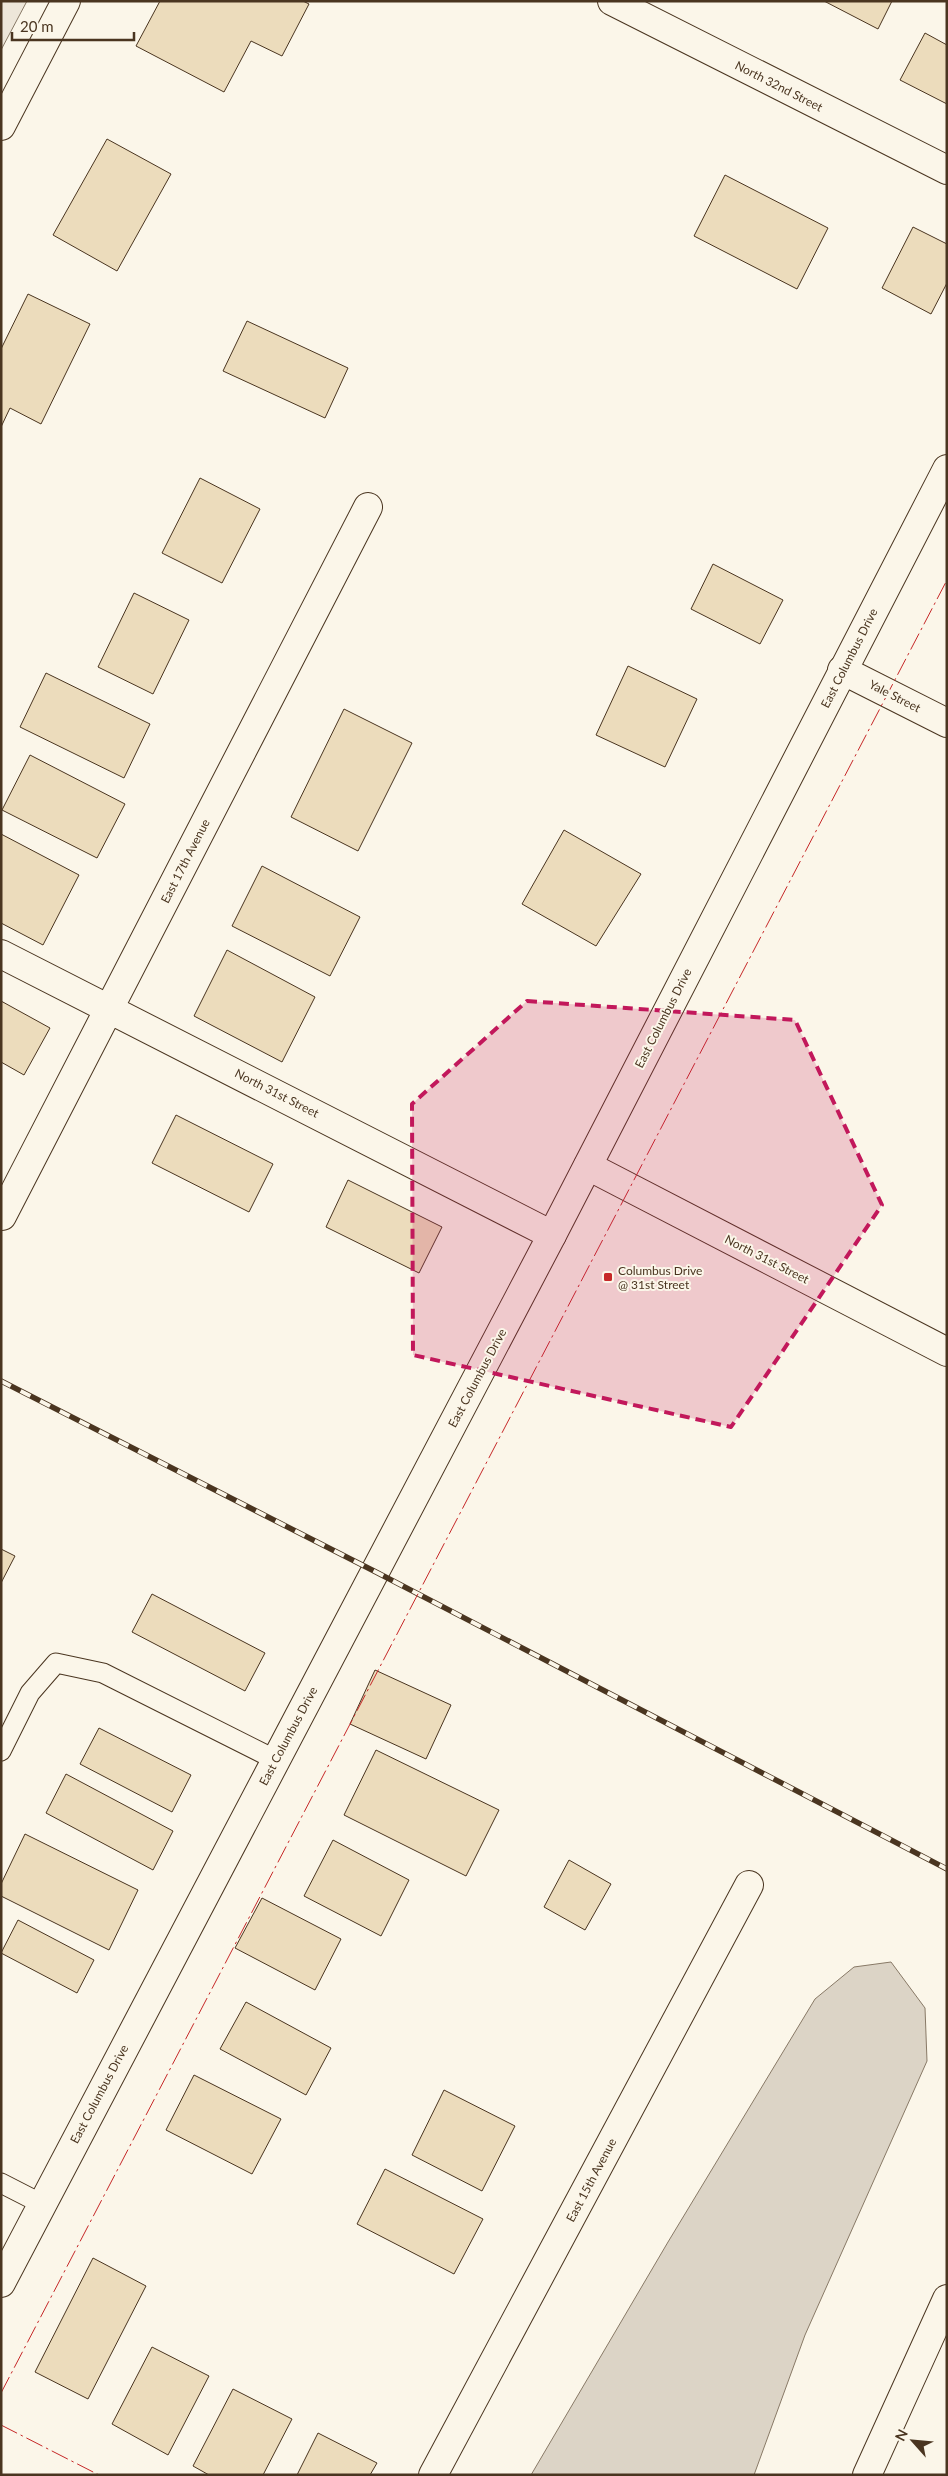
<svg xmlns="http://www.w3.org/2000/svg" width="948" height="2476" font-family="Lato,sans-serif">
<rect width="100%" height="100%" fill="#fbf6e9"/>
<path fill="#ede6d9" stroke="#887966" d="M1 1H27L1 50Z"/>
<path fill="#dcd4c6" stroke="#887966" d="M891 1962 925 2008 927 2061 805 2335 754 2475H531L668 2242 815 1999 854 1967Z"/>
<path fill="#ecdcbc" stroke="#4a3520" d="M160 1H303L309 4 282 56 251 41 224 92 136 46Z
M824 1H892L878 29Z
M925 33 947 45V104L900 80Z
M107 139 171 174 117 271 53 235Z
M725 175 828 228 797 289 694 236Z
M913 227 947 244V283L931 314 882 288Z
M28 294 90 324 41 424 10 408 1 427V349Z
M247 321 348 368 325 418 223 371Z
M200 478 260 509 222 583 162 553Z
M713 564 783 600 760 644 691 609Z
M134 593 189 620 153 694 98 667Z
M628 666 697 699 665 767 596 735Z
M46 673 150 724 124 778 20 727Z
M344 709 412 743 358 851 291 817Z
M30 755 125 804 97 858 2 810Z
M564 830 641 874 596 946 522 904Z
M1 834 79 875 43 945 1 923Z
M262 866 360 917 330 976 232 926Z
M227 950 315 997 282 1062 194 1016Z
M1 1001 50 1028 24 1075 1 1062Z
M176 1115 273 1164 249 1212 152 1163Z
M348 1180 442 1227 419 1273 326 1227Z
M1 1549 15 1556 1 1583Z
M152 1594 265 1653 245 1691 132 1632Z
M375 1670 451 1705 426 1759 350 1724Z
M99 1728 191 1775 172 1812 80 1764Z
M376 1750 499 1810 466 1876 344 1815Z
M66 1774 173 1831 153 1870 46 1813Z
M25 1834 138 1890 109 1950 1 1896V1884Z
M333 1840 409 1880 381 1936 304 1896Z
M569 1860 611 1884 585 1930 544 1907Z
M262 1898 341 1939 315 1990 235 1948Z
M18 1920 94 1960 77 1993 1 1953Z
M246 2002 331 2048 306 2095 220 2049Z
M194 2075 281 2119 252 2174 166 2130Z
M444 2090 515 2126 482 2191 412 2155Z
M385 2169 483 2219 454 2274 357 2224Z
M93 2258 146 2286 88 2399 35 2372Z
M152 2347 209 2376 168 2455 112 2424Z
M233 2389 292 2419 263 2475H209L193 2466Z
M318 2433 377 2463 370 2475H297Z"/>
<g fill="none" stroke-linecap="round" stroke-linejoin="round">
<defs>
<path id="lane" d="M1 1751 30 1693 56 1663 103 1673 276 1760
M1 2183 42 2204"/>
<path id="street" d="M612 1 947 170
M842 670 947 723
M1 954 552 1235
M588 1166 947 1352
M2 1216 368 507
M433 2475 749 1885"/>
<path id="secondary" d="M1 126 66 1
M1 2283 552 1235 947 469"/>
<path id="highway" d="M867 2475 947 2299"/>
</defs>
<use href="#lane" stroke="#4a3520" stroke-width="21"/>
<use href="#street" stroke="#4a3520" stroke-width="30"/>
<use href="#secondary" stroke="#4a3520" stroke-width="30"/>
<use href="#highway" stroke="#4a3520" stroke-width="30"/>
<use href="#lane" stroke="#fbf6e9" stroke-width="19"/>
<use href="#street" stroke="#fbf6e9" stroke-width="28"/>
<use href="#secondary" stroke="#fbf6e9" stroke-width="28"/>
<use href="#highway" stroke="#fbf6e9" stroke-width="28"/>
<defs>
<path id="rail" d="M1 1381 374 1571 947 1869"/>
</defs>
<use href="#rail" stroke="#4a3520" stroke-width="5.5"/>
<use href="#rail" stroke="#fbf6e9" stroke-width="4" stroke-dasharray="11" stroke-linecap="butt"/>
<path stroke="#c62828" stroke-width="1" stroke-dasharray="18 4 2.5 4" stroke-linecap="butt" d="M1 2393 947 580
M1 2425 99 2475"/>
</g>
<path fill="#c2185b" fill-opacity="0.2" stroke="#c2185b" stroke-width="4" stroke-dasharray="10 6" stroke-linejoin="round" d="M527 1001 795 1020 882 1205 731 1427 413 1355 412 1104Z"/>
<rect fill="#c62828" stroke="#fbf6e9" stroke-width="2" x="603" y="1272" width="10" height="10" rx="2.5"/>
<g text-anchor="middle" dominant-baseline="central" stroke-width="4" stroke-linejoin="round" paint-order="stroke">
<g font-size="12" fill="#4a3520" stroke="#fbf6e9">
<text transform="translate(779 86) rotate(27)">North 32nd Street</text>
<text transform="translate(849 658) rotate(-63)">East Columbus Drive</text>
<text transform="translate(895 696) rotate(27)">Yale Street</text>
<text transform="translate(185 861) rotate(-63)">East 17th Avenue</text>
<text transform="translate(663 1018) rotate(-63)">East Columbus Drive</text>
<text transform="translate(277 1093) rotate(27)">North 31st Street</text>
<text transform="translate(767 1259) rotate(27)">North 31st Street</text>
<text transform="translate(477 1378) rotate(-62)">East Columbus Drive</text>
<text transform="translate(288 1736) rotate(-62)">East Columbus Drive</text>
<text transform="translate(99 2094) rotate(-62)">East Columbus Drive</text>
<text transform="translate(591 2180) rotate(-62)">East 15th Avenue</text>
</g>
<g font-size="12" fill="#4a3520" stroke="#fbf6e9" text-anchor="start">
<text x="618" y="1270">Columbus Drive<tspan x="618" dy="14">@ 31st Street</tspan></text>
</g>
</g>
<rect width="948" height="2476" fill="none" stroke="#4a3520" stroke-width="5"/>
<g transform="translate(913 2441) rotate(297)" stroke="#fbf6e9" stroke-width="4" paint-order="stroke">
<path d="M0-4L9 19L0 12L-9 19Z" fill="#4a3520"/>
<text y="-8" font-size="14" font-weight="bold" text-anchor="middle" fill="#4a3520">N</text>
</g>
<path d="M12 32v8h122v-8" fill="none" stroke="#4a3520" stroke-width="2.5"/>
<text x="20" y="32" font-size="15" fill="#4a3520" stroke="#fbf6e9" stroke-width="4" paint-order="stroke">20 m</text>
</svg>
